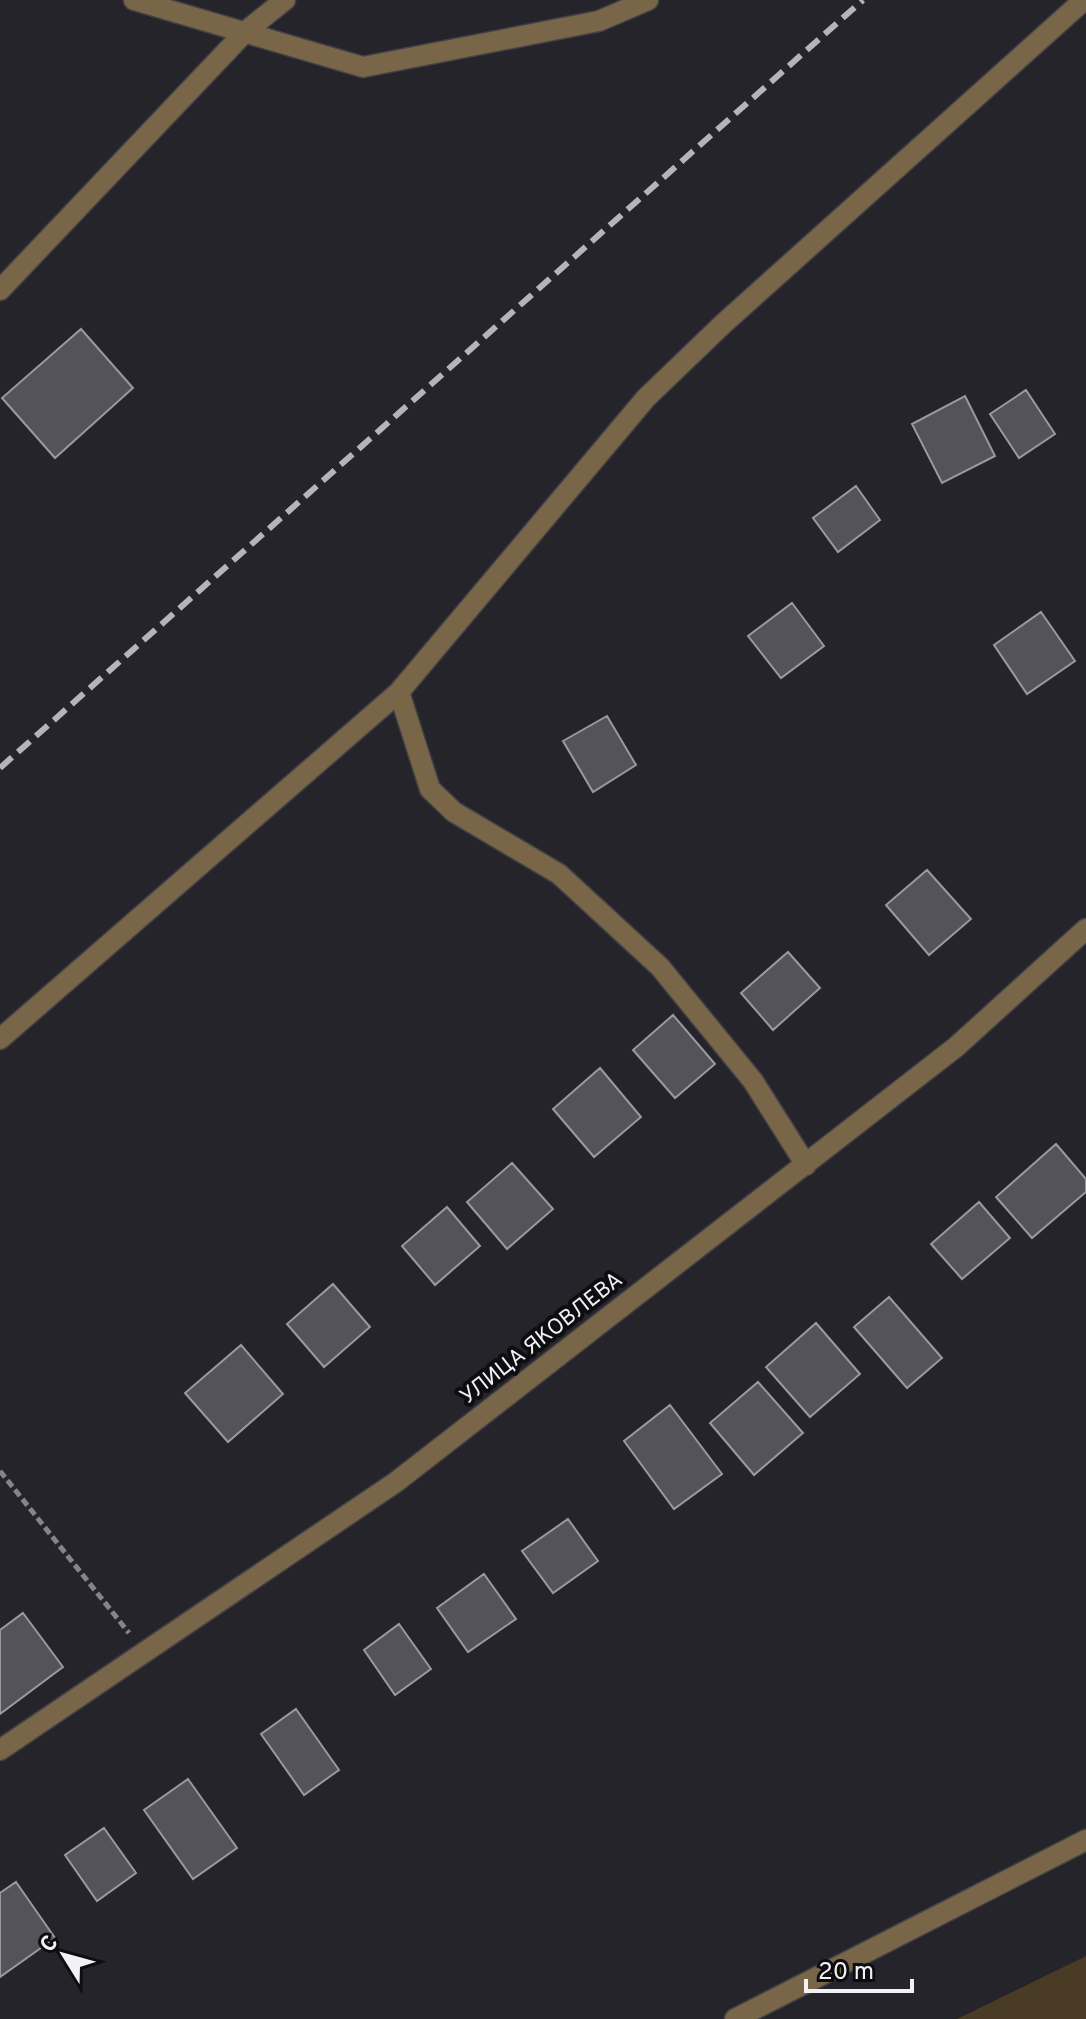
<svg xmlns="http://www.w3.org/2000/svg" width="1086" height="2019" font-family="Overpass,sans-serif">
<rect width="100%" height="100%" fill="#25242a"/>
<path fill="#493b26" d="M1086 1956V2019H957Z"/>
<path fill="#54535a" stroke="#9a98a0" stroke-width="2" d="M81 329 133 388 55 458 2 398Z
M1026 390 1055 434 1019 458 990 414Z
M965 396 995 456 942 483 912 424Z
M856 486 880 520 838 552 813 518Z
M792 603 824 646 781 678 748 636Z
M1041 612 1075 661 1027 694 994 645Z
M607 716 636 765 593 792 563 741Z
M927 870 971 919 929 955 886 905Z
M788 952 820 988 773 1030 741 993Z
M673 1015 715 1064 675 1098 633 1050Z
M600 1068 641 1117 594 1157 553 1109Z
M1056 1144 1086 1179V1192L1032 1238 996 1197Z
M512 1163 553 1209 507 1249 467 1202Z
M979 1202 1010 1238 962 1279 931 1244Z
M447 1207 480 1246 435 1285 402 1246Z
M333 1284 370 1327 324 1367 287 1324Z
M889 1297 942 1358 907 1388 854 1327Z
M816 1323 860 1374 810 1417 766 1367Z
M241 1345 283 1394 228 1442 185 1393Z
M758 1382 803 1433 754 1475 710 1423Z
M670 1405 722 1474 674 1509 624 1441Z
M568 1519 598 1561 553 1593 522 1551Z
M484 1574 516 1619 468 1652 437 1608Z
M23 1613 63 1667 0 1714V1630Z
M399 1624 431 1669 395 1695 364 1650Z
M296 1709 339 1770 304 1795 261 1734Z
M188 1779 237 1848 193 1879 144 1810Z
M104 1828 136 1873 97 1901 65 1855Z
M16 1882 55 1938 0 1977V1893Z"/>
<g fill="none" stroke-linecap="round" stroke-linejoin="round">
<defs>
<path id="minor" d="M134 0 363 67 599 21 648 0
M0 290 246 31 285 0
M399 692 646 398 723 324 1084 0
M0 1039 399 692 430 789 454 812 559 874 660 967 753 1081 806 1165
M0 1750 396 1482 956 1047 1086 929
M735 2019 1086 1840"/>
</defs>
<use href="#minor" stroke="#424146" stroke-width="23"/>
<path stroke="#858489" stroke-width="5" stroke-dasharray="8 4" stroke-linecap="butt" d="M0 1471 129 1633"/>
<use href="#minor" stroke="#796648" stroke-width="20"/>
<path stroke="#b5b4b8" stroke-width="6" stroke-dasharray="16 8" stroke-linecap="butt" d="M0 768 863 0"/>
</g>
<g text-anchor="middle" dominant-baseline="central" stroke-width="8" stroke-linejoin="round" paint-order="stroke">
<g font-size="22" fill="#f2f1f5" stroke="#0e0e11">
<text transform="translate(542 1339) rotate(-38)">УЛИЦА ЯКОВЛЕВА</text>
</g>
</g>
<g transform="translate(64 1955) rotate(307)" stroke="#0e0e11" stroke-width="6" paint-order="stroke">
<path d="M0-6L14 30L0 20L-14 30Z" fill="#f2f1f5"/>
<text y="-12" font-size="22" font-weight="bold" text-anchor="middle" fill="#f2f1f5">С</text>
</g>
<path d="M806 1979v12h106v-12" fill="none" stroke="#f2f1f5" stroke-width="4"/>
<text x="818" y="1979" font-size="24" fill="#f2f1f5" stroke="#0e0e11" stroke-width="6" paint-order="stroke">20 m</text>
</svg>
